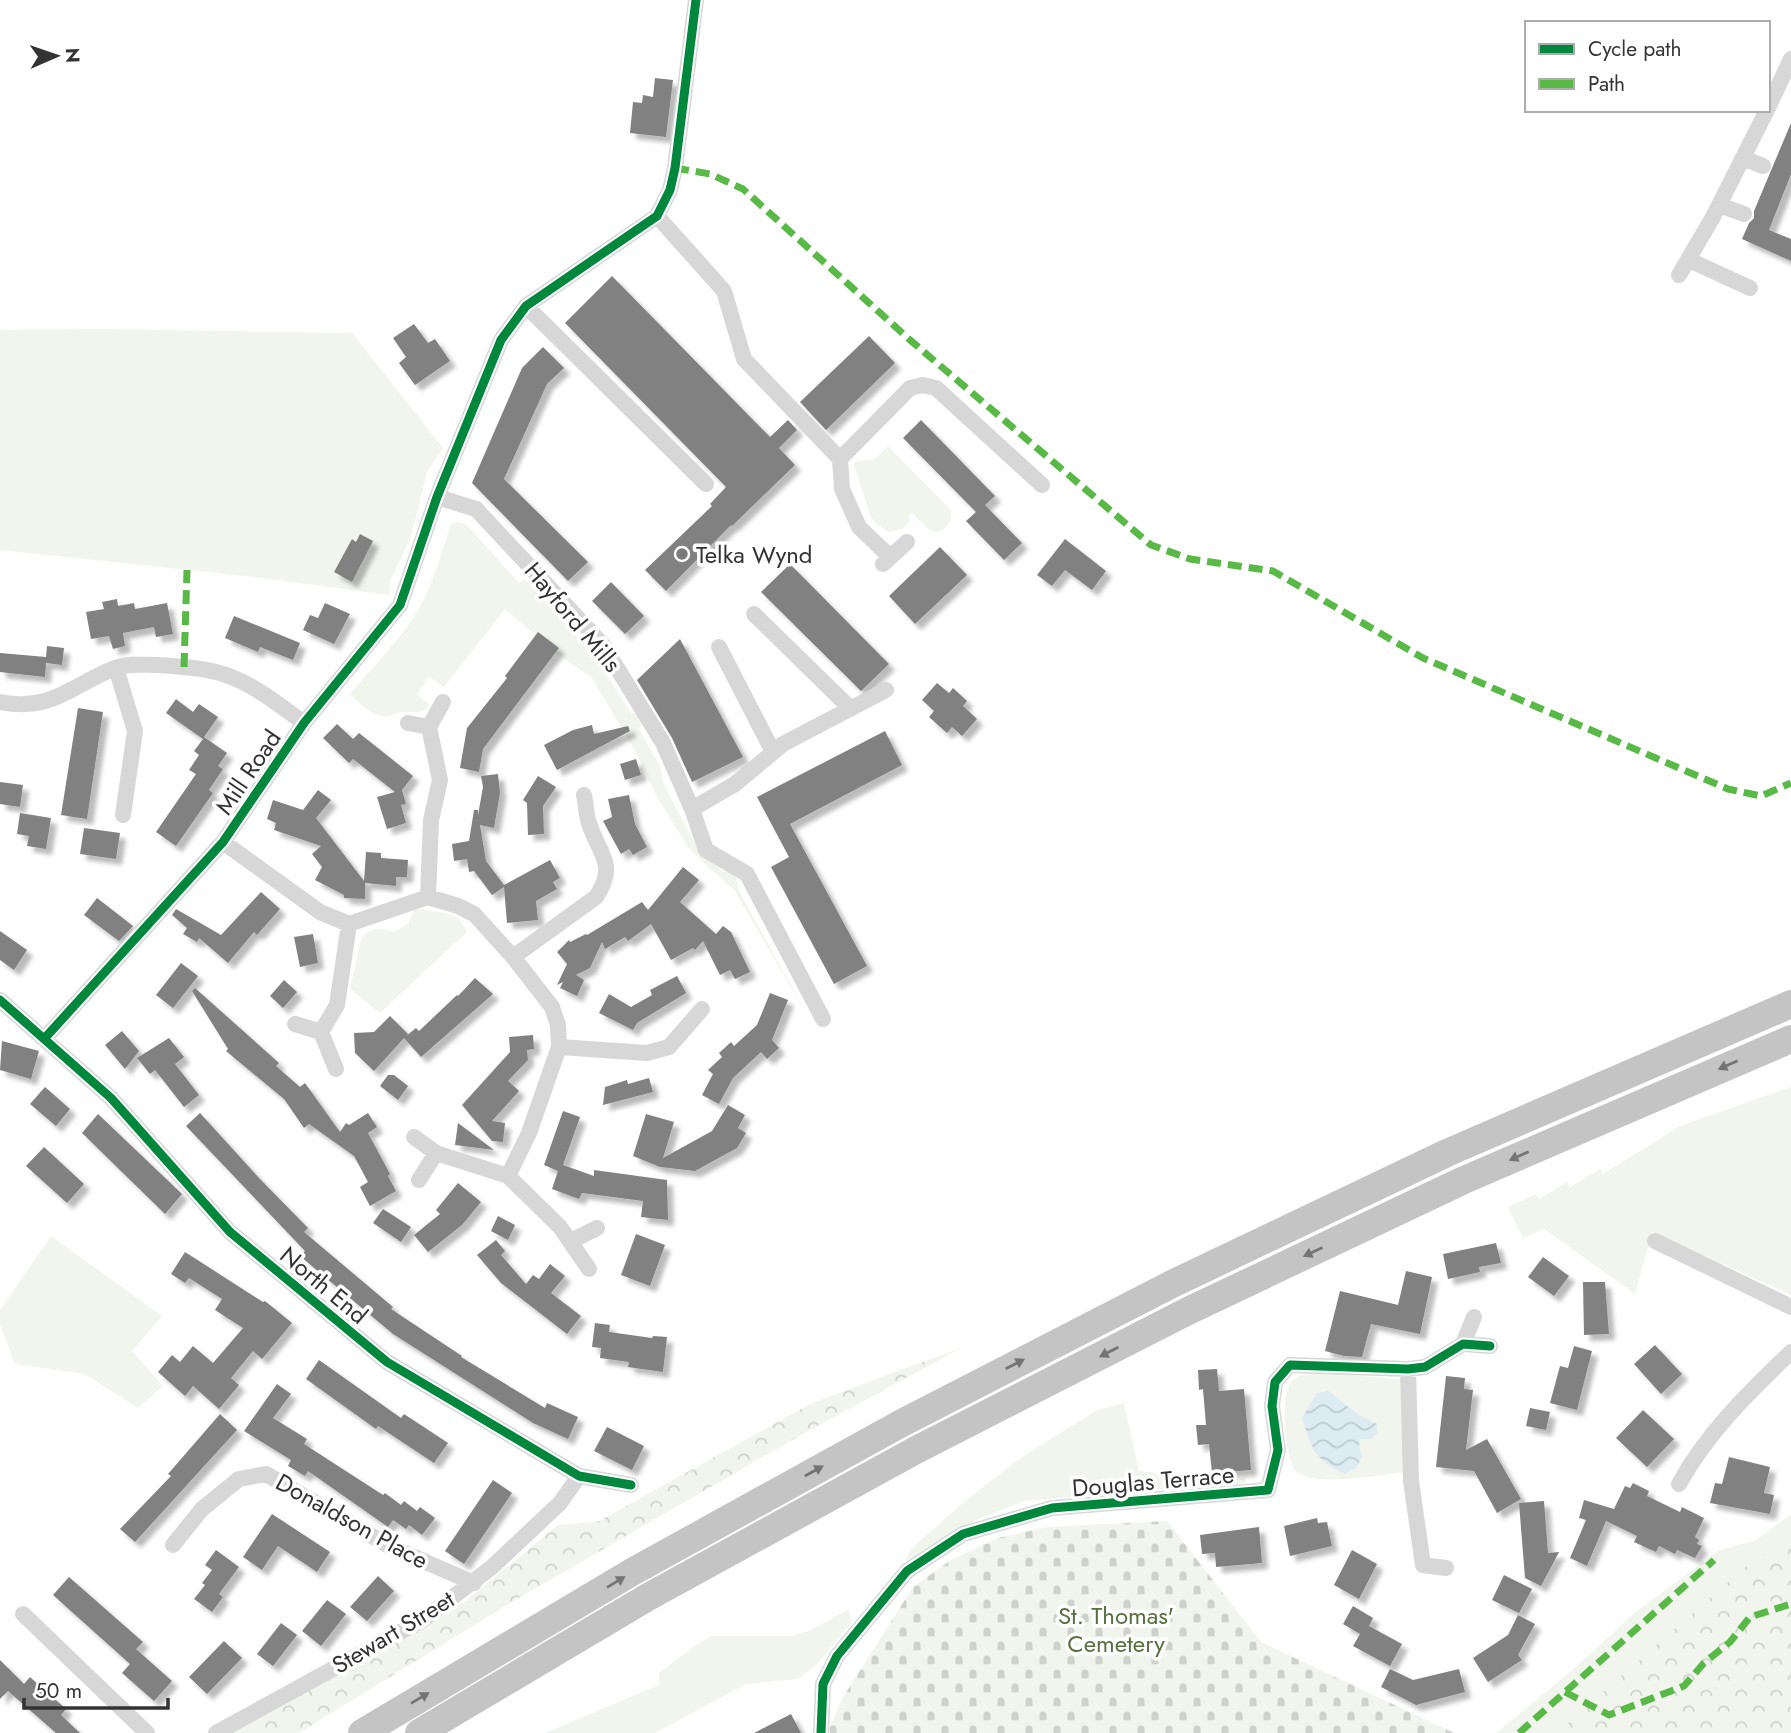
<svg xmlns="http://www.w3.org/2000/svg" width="1791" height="1733" font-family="Jost,sans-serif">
<defs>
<pattern id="forest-crowns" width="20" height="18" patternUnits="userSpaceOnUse" patternTransform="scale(1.75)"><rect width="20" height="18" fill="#f1f5ed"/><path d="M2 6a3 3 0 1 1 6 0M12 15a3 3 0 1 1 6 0" fill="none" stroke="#cfd2cc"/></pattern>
<pattern id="cemetery-stones" width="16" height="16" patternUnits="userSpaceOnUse" patternTransform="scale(1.75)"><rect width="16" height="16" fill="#f1f5ed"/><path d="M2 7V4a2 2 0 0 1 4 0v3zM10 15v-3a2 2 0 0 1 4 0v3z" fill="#cfd2cc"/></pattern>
<pattern id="water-waves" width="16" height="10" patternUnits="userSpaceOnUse" patternTransform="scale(1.75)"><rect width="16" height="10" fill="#ddebf3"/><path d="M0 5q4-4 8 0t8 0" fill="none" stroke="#becad1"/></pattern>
<filter id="shadow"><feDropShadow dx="6" dy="6" stdDeviation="2" flood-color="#0004"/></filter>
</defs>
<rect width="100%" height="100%" fill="#fff"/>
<path fill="#f1f5ed" d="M99 329 352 333 443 448 427 472 411 537 391 579 389 595 254 577 0 550V330Z
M888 446 950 509C955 522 942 538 929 529 923 525 917 518 912 513L908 516 911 520 902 529 889 532 876 524 871 517 854 465 855 462 875 459Z
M457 522 465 523 519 583 525 579 594 655 631 713 637 714 642 722 639 729 660 766 664 785 698 849 723 872 728 871 736 878 740 893 811 1022 735 891 690 850 658 799 635 751 592 678 556 653 505 609 444 687 429 677 417 694 430 705C421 714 416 712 405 712 399 712 393 715 388 716 373 718 360 703 350 694 373 666 403 638 421 605 434 580 442 551 451 524Z
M420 909 446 913 459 918 467 932 380 1013 350 989 361 939C371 926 380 928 394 932L408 924 414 910Z
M1791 1087V1295L1652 1232 1635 1294 1544 1229 1523 1238 1508 1207 1536 1194 1539 1199 1567 1182 1570 1187 1600 1169 1603 1174 1680 1126Z
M51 1236 162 1316 132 1351 163 1386 138 1408 85 1374 15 1364 0 1325V1310Z
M1321 1372 1404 1380 1405 1472C1381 1475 1314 1487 1297 1472 1284 1460 1280 1397 1291 1382 1297 1374 1311 1374 1321 1372Z
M1124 1403 1139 1471 1211 1479 1245 1478V1483L1024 1501 976 1520 916 1556 905 1561 910 1550 965 1501 1022 1457 1097 1410Z
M1791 1514V1733H1496L1570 1672 1637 1611 1718 1551 1756 1540Z
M849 1609 851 1623 817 1664 798 1679 746 1684 655 1733H545L659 1685V1673L696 1645 712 1636H791L809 1631Z"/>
<path fill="url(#forest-crowns)" d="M963 1347 799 1436 510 1603 299 1733H229L467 1600 558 1525 599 1521 812 1403Z
M1791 1538V1733H1557L1752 1561Z"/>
<path fill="url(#cemetery-stones)" d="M1167 1521 1261 1642 1454 1733H830L829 1729 842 1699 913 1587 951 1560 998 1538 1047 1527Z"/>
<path fill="url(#water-waves)" d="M1328 1391 1359 1415 1377 1424V1434L1371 1439H1361L1359 1445 1362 1457 1356 1468 1345 1474C1313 1459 1313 1450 1302 1418L1317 1393Z"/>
<path fill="#818181" filter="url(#shadow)" d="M655 78 673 80 666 137 630 133 633 102 642 103 643 95 653 97Z
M1791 123V174L1769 230 1791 239V261L1742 239 1749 223 1754 218V211Z
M612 276 770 437 788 420 797 430 779 448 795 465 732 526 731 525 666 591 645 570 712 506 710 504 726 487 565 323Z
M414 324 428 343 435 339 450 361 415 385 399 363 406 357 393 338Z
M869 336 895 363 826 430 800 402Z
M543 347 564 368 547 384 504 479 588 562 568 581 472 483 522 368Z
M921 420 995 496 985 505 1022 543 1004 560 966 521 976 512 903 438Z
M360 534 373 541 352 582 334 572 352 539 356 542Z
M1065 539 1106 571 1092 590 1065 570 1052 586 1037 575Z
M940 547 967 575 915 624 889 596Z
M790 564 889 664 861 691 761 592Z
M611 582 644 616 625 634 592 601Z
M117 599 118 606 134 603 135 609 167 603 173 634 156 637 154 627 123 633 125 646 113 649 109 636 91 639 86 612 104 609 102 602Z
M325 603 350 614 334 644 303 630 310 615 318 618Z
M234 616 300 643 293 660 260 647 258 652 225 638Z
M538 632 559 648 483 749 479 772 460 768 467 728 507 678 505 676Z
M680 639 743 757 692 782 672 738 637 680Z
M47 646 64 648 62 665 46 663 45 677 0 672V653L46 657Z
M937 683 949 693 953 688 967 701 963 706 977 719 962 736 952 727 947 733 929 717 934 711 922 700Z
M176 699 193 712 199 704 218 717 204 737 227 753 218 766 223 769 209 790 213 793 176 846 156 832 196 774 189 770 199 755 194 751 203 739 166 713Z
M78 708 103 712 87 819 61 815Z
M337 724 353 739 359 733 413 776 402 790 406 804 401 805 406 823 387 829 377 797 395 792 353 759 349 763 323 738Z
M592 725 594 734 628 726 630 731 557 770 544 745 573 730Z
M885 731 902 765 790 824 867 966 834 984 771 867 789 857 757 797Z
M636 759 641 775 625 780 620 764Z
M498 774 500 793 494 828 480 825 486 861 504 885 550 860 560 878 553 882 557 889 536 901 538 920 507 923 504 887 492 895 474 871 469 872 467 859 454 861 452 844 469 841 474 810H478V815L483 787 481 776Z
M538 776 556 787 543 806 544 834 528 835 527 803 523 800Z
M0 782 23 785 20 807 0 804Z
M318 790 331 800 316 818 364 881 366 852 381 853V858L408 860 407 877H396V886L365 883V899L344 898V895L315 880 322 867 312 854 321 846 274 830 276 823 267 819 273 800 303 810Z
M629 795 635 824 647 847 633 855 629 849 621 854 603 821 612 817 608 799Z
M20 813 51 818 46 849 27 846 29 836 17 834Z
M84 828 120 833 116 859 80 854Z
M683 867 699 880 680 902 716 934 723 926 731 932 750 972 735 979 730 970 720 975 703 941 695 950 693 948 671 960 651 924 628 941 625 937 605 949 602 942 590 968 576 975 584 980 577 996 560 988 563 982 557 985 567 964 557 952 569 940 570 942 586 934 587 935 642 902 648 910Z
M261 892 280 909 257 935 254 932 228 963 199 938 197 942 183 934 187 928 172 915 176 909 221 935Z
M97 898 133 926 119 941 84 915Z
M0 931 27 950 14 970 0 960Z
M313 934 318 963 300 967 294 937Z
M181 963 198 976 173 1008 156 995Z
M677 976 686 993 637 1023 633 1030 599 1013 609 994 631 1007 652 995 650 990Z
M475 978 493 994 421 1057 404 1038 374 1071 355 1053 354 1033 374 1032 390 1016 408 1034 405 1037 416 1028 419 1031 457 995 458 996Z
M284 980 297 992 283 1008 270 996Z
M195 988 279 1063 276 1066 300 1087 305 1083 340 1132 346 1123 349 1125 368 1113 377 1127 368 1133 390 1174 388 1176 396 1191 370 1206 360 1187 368 1182 354 1156 309 1124 304 1128 284 1099 226 1051 228 1049 192 991Z
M770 993 788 1000 772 1040 779 1048 767 1059 761 1052 733 1078 719 1104 702 1095 713 1074 708 1070 722 1057 719 1053 731 1042 734 1046 757 1025Z
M122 1031 139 1051 125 1069 105 1045Z
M533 1035 534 1049 527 1050 528 1060 508 1081 519 1091 492 1121 505 1123 503 1142 492 1141 462 1105 510 1052 509 1037Z
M169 1038 184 1057 175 1064 199 1095 184 1107 155 1070 150 1074 137 1058Z
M2 1041 39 1051 31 1079 0 1070Z
M388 1075H394L408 1086 398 1100 380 1086Z
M649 1078 653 1092 603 1105 605 1087 627 1080 628 1084Z
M45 1087 70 1109 56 1126 30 1104Z
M728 1105 745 1115 738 1128 746 1133 737 1148 695 1171 660 1167 633 1156 646 1114 674 1122 663 1158 712 1131Z
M563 1111 580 1117 563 1165 594 1176V1170L667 1180 668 1220 641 1217 643 1201 582 1193 579 1199 552 1189 558 1171 544 1165Z
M200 1113 259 1178 308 1228 304 1232 393 1307 391 1309 462 1356 461 1357 545 1408 547 1403 578 1417 568 1439 533 1423 393 1334 300 1256 305 1251 186 1126Z
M98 1114 182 1194 165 1214 82 1133Z
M458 1123 494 1150 455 1145Z
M44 1147 84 1184 67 1203 26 1166Z
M458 1183 481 1202 462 1225 428 1252 414 1235 440 1214 436 1210Z
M383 1209 411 1227 401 1242 373 1223Z
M498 1216 515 1225 508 1240 491 1231Z
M636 1234 665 1245 650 1286 621 1275Z
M496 1240 505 1251 501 1255 526 1284 533 1275 539 1279 550 1264 565 1276 551 1293 581 1316 567 1334 501 1283 477 1255Z
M1496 1243 1501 1263 1479 1267 1480 1272 1448 1279 1443 1254Z
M185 1252 263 1302 265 1301 292 1323 262 1359 253 1351 231 1378 239 1385 219 1409 193 1386 185 1396 158 1372 172 1355 180 1362 193 1346 213 1363 243 1328 215 1310 222 1299 189 1278 185 1283 171 1274Z
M1543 1257 1569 1276 1554 1296 1528 1277Z
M1406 1271 1432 1277 1420 1334 1371 1324 1362 1357 1344 1356 1325 1351 1340 1291 1398 1305Z
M1583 1282H1605L1609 1334 1584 1335Z
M595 1323 610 1325 609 1332 652 1338 653 1336 667 1337 663 1372 628 1367 629 1362 600 1358 601 1348 592 1347Z
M1655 1345 1682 1374 1661 1394 1634 1364Z
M1574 1346 1592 1351 1577 1410 1550 1403 1560 1366 1568 1368Z
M319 1360 401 1418 404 1414 448 1443 434 1463 378 1426 376 1429 306 1379Z
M1217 1369 1219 1391 1244 1389 1251 1470 1212 1473 1209 1444 1198 1445 1196 1425H1206L1203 1389 1199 1390 1198 1370Z
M1446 1376 1465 1378 1464 1389 1473 1390 1466 1450 1487 1439 1521 1499 1497 1513 1474 1471 1436 1467Z
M277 1384 291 1394 273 1418 307 1439 304 1444 383 1495 385 1493 401 1505 404 1501 417 1511 420 1507 435 1518 422 1535 409 1525 406 1529 393 1520 388 1527 308 1471 305 1476 288 1466 291 1460 244 1431Z
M1530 1408 1550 1412 1546 1430 1526 1426Z
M1643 1410 1674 1439 1647 1467 1616 1438Z
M220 1414 237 1430 135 1542 120 1529 171 1476 168 1474Z
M607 1427 644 1446 632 1470 594 1451Z
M1729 1457 1770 1467 1764 1493 1774 1495 1770 1514 1710 1503 1715 1483 1722 1484Z
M493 1480 512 1493 464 1564 445 1551Z
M1633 1483 1649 1491 1647 1496 1680 1512 1682 1507 1704 1518 1695 1537 1699 1540 1697 1544 1702 1546 1695 1558 1677 1550 1675 1554 1659 1546 1656 1552 1634 1542 1637 1536 1606 1521 1587 1566 1570 1558 1586 1520 1579 1518 1584 1500 1614 1509 1625 1486 1630 1488Z
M1544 1501 1548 1553 1559 1552 1541 1586 1525 1578 1519 1503Z
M272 1514 330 1552 317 1572 278 1546 262 1570 243 1557Z
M1317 1518 1318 1523 1327 1522 1332 1546 1290 1556 1284 1526Z
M1259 1527 1262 1563 1216 1567 1215 1553 1202 1554 1200 1535Z
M216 1550 239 1567 219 1594 223 1597 212 1612 194 1599 205 1585 202 1583 212 1570 205 1565Z
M1352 1550 1377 1564 1359 1599 1334 1585Z
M1504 1575 1532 1589 1519 1613 1492 1600Z
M378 1576 394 1591 367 1621 350 1607Z
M69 1577 143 1642 136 1649 172 1681 154 1701 122 1673 130 1664 53 1595Z
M327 1600 346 1614 321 1646 302 1631Z
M1353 1606 1373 1618 1369 1626 1402 1644 1390 1666 1353 1646 1360 1634 1343 1624Z
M1518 1615 1535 1624 1518 1655 1522 1660 1488 1682 1473 1658 1508 1635Z
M281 1623 297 1635 273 1666 257 1654Z
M224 1641 242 1658 207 1694 189 1677Z
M0 1660 24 1684 30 1677 66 1709 61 1715 80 1733H56L8 1691 0 1699Z
M1390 1669 1413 1680 1459 1669 1465 1692 1416 1705 1381 1687Z
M791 1714 801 1733H754Z"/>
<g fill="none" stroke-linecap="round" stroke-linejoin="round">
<path stroke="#d7d7d7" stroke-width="16" d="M1768 108 1791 59
M1743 158 1763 166
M1719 205 1744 214
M657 216 724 291 744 359 840 459 842 489 859 527 890 557
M1689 260 1750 288
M1679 275 1713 217 1767 110
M526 306 706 484
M840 459 910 388 923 385 936 388 1042 485
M437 497 476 509 603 645 663 743 692 809 706 850 747 874 823 1019
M883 564 907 542
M754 614 851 709
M719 647 773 752
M116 668 135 731 123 815
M0 702C52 712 70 686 115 668 129 663 143 665 158 665 176 666 198 667 216 672 249 680 278 704 304 723
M408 723 429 727
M692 809 735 784 783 744 886 690
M223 842 320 912 349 924 428 897 458 906 474 914 513 957 552 1007 558 1025 559 1047 529 1133 508 1176
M428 897 431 820 440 780 429 727 443 702
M513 957 596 897C618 864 599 855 589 823 586 815 586 804 584 795
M0 1000 111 1098 230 1232 387 1362 579 1476 631 1485
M295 1024 321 1032
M44 1039 223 842 304 723 400 605 437 497 501 340 526 306 657 216 670 190 675 168 696 0
M559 1047 647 1053 669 1047 702 1009
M336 1069 321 1032 337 1005 349 924
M414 1137 436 1153 508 1176 560 1227 589 1269
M419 1180 436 1153
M571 1241 597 1228
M1655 1241 1791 1307
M1463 1344 1474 1317
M1408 1369 1411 1481 1423 1565 1446 1568
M1679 1484C1707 1433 1749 1392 1791 1352
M173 1545 202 1509 239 1479 266 1474 389 1546 474 1583
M23 1614 147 1733
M216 1733 424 1619 492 1567 560 1503 579 1476
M821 1733 823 1684 837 1656 907 1571 963 1534 1052 1508 1268 1490 1278 1450 1272 1406 1275 1382 1290 1365 1408 1369 1425 1367 1463 1344 1490 1346"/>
<path stroke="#c4c4c4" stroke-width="28" d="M362 1733 632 1572 900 1424 1172 1284 1449 1152 1791 1004
M419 1733 648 1597 916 1450 1188 1311 1464 1180 1791 1039"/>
<path stroke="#58b947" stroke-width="7" stroke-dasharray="14 7" stroke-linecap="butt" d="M675 168 710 174 743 189 910 340 1151 545 1190 559 1273 571 1423 658 1728 789 1761 796 1791 783
M184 667 187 570
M1565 1692 1609 1715 1684 1686 1704 1663 1730 1642 1750 1617 1791 1604
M1519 1733 1714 1560"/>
<defs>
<path id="cycleway" d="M0 1000 111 1098 230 1232 387 1362 579 1476 631 1485
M44 1039 223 842 304 723 400 605 437 497 501 340 526 306 657 216 670 190 675 168 696 0
M821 1733 823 1684 837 1656 907 1571 963 1534 1052 1508 1268 1490 1278 1450 1272 1406 1275 1382 1290 1365 1408 1369 1425 1367 1463 1344 1490 1346"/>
</defs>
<use href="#cycleway" stroke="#fff" stroke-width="13"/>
<use href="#cycleway" stroke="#00873e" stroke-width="9"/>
</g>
<defs><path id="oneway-solid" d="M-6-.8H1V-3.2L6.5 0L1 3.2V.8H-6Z" transform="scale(1.75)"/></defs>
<g fill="#747474">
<use href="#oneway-solid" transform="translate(1728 1065) rotate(156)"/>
<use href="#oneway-solid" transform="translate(1519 1156) rotate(156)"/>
<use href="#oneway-solid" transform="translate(1313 1252) rotate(155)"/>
<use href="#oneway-solid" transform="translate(1109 1352) rotate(153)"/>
<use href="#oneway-solid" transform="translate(1015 1364) rotate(-27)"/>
<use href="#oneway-solid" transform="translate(814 1471) rotate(-29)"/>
<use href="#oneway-solid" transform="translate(616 1582) rotate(-31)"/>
<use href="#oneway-solid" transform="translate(420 1698) rotate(-31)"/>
</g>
<circle fill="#7a7a7a" stroke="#fff" stroke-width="2.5" cx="682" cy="554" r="7"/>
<g text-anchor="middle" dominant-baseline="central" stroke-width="7" stroke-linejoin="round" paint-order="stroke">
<g font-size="24" fill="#333" stroke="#fff" text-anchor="start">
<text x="696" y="554">Telka Wynd</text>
</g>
<g font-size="24" fill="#333" stroke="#fff">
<text transform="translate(573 617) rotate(50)">Hayford Mills</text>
<text transform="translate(248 772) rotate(-56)">Mill Road</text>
<text transform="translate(324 1285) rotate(40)">North End</text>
<text transform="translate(1153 1481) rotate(-5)">Douglas Terrace</text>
<text transform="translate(352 1521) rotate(29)">Donaldson Place</text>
<text transform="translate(393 1632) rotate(-31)">Stewart Street</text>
</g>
<g font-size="24" fill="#56703f" stroke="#fff">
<text x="1116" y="1615">St. Thomas'<tspan x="1116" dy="28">Cemetery</tspan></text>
</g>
</g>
<rect x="1525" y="21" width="245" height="91" fill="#ffffff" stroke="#adadad" stroke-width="2"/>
<rect x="1539" y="44" width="35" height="10" fill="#00873e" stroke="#adadad" stroke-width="2"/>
<text x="1588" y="56" font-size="21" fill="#333333">Cycle path</text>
<rect x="1539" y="79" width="35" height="10" fill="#58b947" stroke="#adadad" stroke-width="2"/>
<text x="1588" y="91" font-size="21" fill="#333333">Path</text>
<g transform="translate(56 56) rotate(88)" stroke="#ffffff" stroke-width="5" paint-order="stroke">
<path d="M0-5L12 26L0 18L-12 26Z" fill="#333333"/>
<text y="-10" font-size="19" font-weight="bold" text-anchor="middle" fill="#333333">N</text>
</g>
<path d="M24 1698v10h144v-10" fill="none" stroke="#333333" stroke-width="3.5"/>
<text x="35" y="1698" font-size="21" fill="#333333" stroke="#ffffff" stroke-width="5" paint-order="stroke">50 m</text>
</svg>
